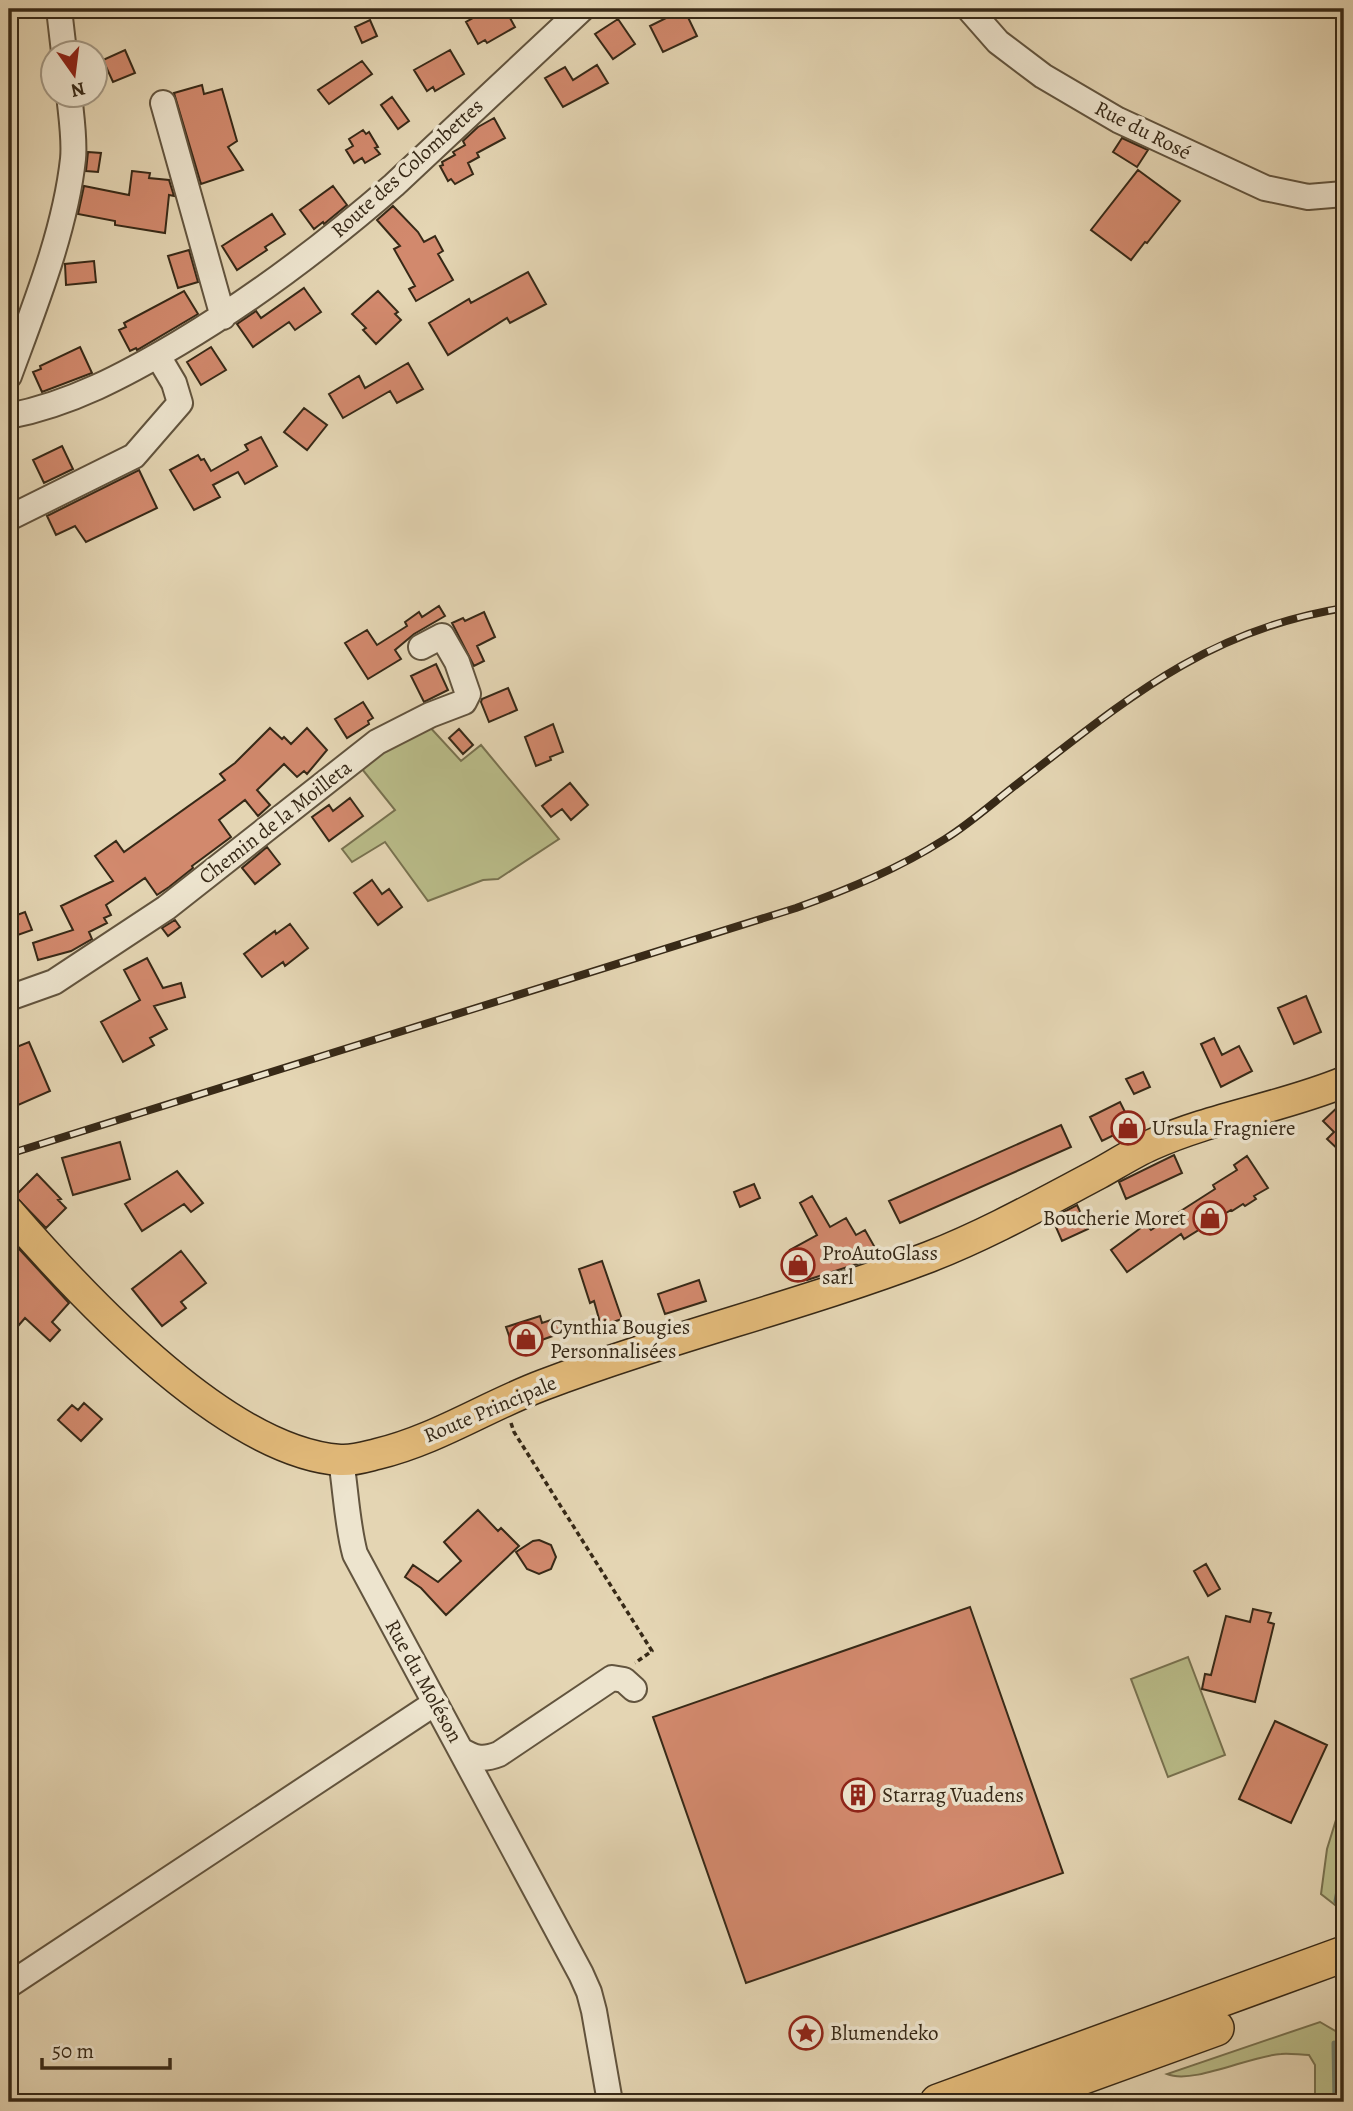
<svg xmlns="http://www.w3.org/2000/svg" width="1353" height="2111" font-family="Alegreya,serif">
<rect width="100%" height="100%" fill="#e4d5b3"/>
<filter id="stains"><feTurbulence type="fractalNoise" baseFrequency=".00286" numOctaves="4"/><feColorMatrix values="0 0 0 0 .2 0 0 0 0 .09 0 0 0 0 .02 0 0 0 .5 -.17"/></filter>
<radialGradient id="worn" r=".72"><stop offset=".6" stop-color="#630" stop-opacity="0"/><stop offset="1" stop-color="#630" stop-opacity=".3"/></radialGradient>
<path fill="#b9bc89" stroke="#787250" stroke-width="2" d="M427 724 461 761 481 745 559 839 498 879 483 880 428 901 385 842 352 862 342 849 395 810 358 764Z
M1188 1657 1225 1755 1168 1777 1131 1679Z
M1344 1794V1912L1321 1894 1327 1849Z
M1320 2022 1344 2036 1343 2102H1315V2065L1309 2055C1300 2055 1290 2053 1281 2054 1252 2055 1193 2085 1167 2074Z"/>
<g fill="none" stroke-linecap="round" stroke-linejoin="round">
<path stroke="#707f6f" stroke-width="5" d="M1336 1901 1344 1860
M1334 2043 1335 2102"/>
</g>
<path fill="#d2896d" stroke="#372917" stroke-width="2" d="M489 9H505L515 27 487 43 485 40 478 44 466 22Z
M684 9 697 36 663 52 650 26Z
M618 19 635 44 613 59 595 34Z
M370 20 377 36 362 43 355 27Z
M125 50 135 73 113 82 103 60Z
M450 50 464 74 435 91 433 87 427 91 414 70Z
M362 61 372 74 329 104 318 90Z
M597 65 608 83 563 107 545 78 565 67 573 80Z
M202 85 204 94 222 89 237 141 228 147 243 170 201 184 174 93Z
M392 97 409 121 398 129 381 105Z
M494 118 505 138 477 153 479 157 468 163 473 174 455 184 451 179 448 181 440 166 443 165 442 162 455 155 453 152 465 145 463 141 478 127Z
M363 130 366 134 369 132 378 147 375 148 380 154 365 163 362 158 354 163 346 150 353 146 349 139Z
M1122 138 1148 150 1137 167 1113 152Z
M88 152 101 153 98 172 86 171Z
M1138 170 1180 201 1147 243 1145 242 1131 260 1091 230Z
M132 171 150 173 149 178 169 180 174 196 169 195 165 233 115 225V221L78 214 84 186 129 195Z
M333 186 347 205 324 224 323 222 314 229 300 210Z
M393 206 418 232 424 242 435 236 443 251 438 254 453 280 416 301 409 289 415 286 394 249 400 246 377 220Z
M272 214 285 234 265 247 267 250 237 270 222 246Z
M189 250 198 282 178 288 168 256Z
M94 261 96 282 66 285 65 264Z
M528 272 546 304 510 323 507 318 448 355 429 323 469 299 471 303Z
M304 288 321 312 295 330 289 322 253 347 237 324 256 311 261 318Z
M184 291 198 314 137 350 136 348 130 351 119 330 126 327 124 323Z
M378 291 398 312 395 314 401 320 376 344 363 330 366 328 352 314Z
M80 347 92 373 42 392 33 372 41 369 40 366Z
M211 347 226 370 201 385 187 362Z
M408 363 423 389 397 403 390 391 343 418 329 394 359 376 365 388Z
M304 408 327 425 307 450 284 432Z
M261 437 277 466 245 484 238 472 213 485 220 497 194 510 170 470 198 455 201 460 204 459 211 471 248 450 245 445Z
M62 446 73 469 44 483 33 460Z
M139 470 157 508 86 542 75 526 56 535 47 516Z
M439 606 445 616 414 634 395 650 401 659 368 679 345 643 367 630 377 645 407 626 405 622 419 612 422 617Z
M484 612 495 637 477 646 484 661 474 666 452 623 463 618 465 621Z
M436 664 448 690 424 702 411 676Z
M508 688 517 710 489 722 481 702 482 699Z
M363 702 373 718 368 721 369 724 347 738 335 719Z
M553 724 563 752 550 757 551 760 536 766 525 737Z
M270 728 282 739 284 737 291 744 307 728 327 750 307 774 304 771 297 777 284 764 257 790 270 805 258 816 245 800 219 820 231 837 192 866 193 868 169 887 157 895 145 878 106 905 111 915 104 918 107 923 89 932 92 939 71 951 38 960 33 943 73 930 61 906 113 881 95 856 116 841 124 852 225 780 220 774 235 763Z
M459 729 473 745 463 754 449 738Z
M570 783 588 805 571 820 562 809 551 817 542 806Z
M350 798 363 816 329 841 312 817 329 805 333 811Z
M267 847 280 864 255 884 242 868Z
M372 880 382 894 389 889 402 907 378 925 354 893Z
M25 912 32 930 9 938V918Z
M175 920 180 927 168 936 162 928Z
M290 924 308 948 285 966 283 962 262 977 244 954 275 931 276 934Z
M147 958 163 988 181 983 185 997 154 1006 167 1029 150 1038 154 1045 123 1062 101 1022 140 1000 124 970Z
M1306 996 1321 1032 1294 1044 1278 1008Z
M1214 1038 1222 1055 1239 1046 1252 1071 1221 1087 1201 1044Z
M29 1042 50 1091 9 1109V1050Z
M1143 1072 1150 1087 1134 1094 1126 1079Z
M1344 1101V1155L1327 1139 1334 1132 1323 1121Z
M1120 1102 1132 1126 1102 1141 1090 1117Z
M1061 1125 1071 1147 900 1223 889 1201Z
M120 1142 130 1179 73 1195 62 1158Z
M1174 1155 1182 1173 1126 1199 1119 1182Z
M1247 1156 1268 1188 1254 1196 1256 1199 1245 1206 1243 1204 1232 1211 1231 1210 1184 1239 1181 1234 1127 1272 1111 1250 1146 1224 1151 1230 1215 1189 1213 1185 1237 1170 1234 1165Z
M177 1171 203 1203 191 1212 184 1204 142 1231 125 1204Z
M37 1174 61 1199 58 1200 66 1208 46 1228 15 1196Z
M754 1184 760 1198 740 1207 734 1192Z
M812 1196 830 1227 846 1218 856 1235 865 1230 878 1253 860 1263 807 1280 790 1250 817 1235 800 1203Z
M1077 1205 1088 1229 1062 1241 1052 1218Z
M9 1238 69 1303 52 1322 60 1330 50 1341 25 1318 19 1325 9 1315Z
M181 1251 206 1283 181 1302 186 1308 162 1326 132 1289Z
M602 1261 622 1319 601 1326 594 1301 590 1303 579 1269Z
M699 1280 706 1301 665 1314 658 1294Z
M540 1316 542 1323 557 1318 561 1333 514 1350 506 1327Z
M84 1403 102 1419 81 1441 58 1420 72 1405 78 1410Z
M478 1510 498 1531 501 1528 519 1546 446 1615 421 1588 405 1577 413 1565 438 1582 461 1561 444 1542Z
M539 1540 551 1545 556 1557 551 1569 539 1574 527 1569 516 1552 533 1541Z
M1206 1564 1220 1589 1208 1596 1194 1571Z
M970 1607 1063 1873 746 1983 653 1717Z
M1253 1609 1271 1613 1268 1622 1274 1624 1255 1702 1202 1689 1205 1674 1211 1675 1226 1616 1250 1622Z
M1275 1721 1327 1745 1291 1823 1239 1799Z"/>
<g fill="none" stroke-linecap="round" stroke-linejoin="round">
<defs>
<path id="minor" d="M59 9 64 52
M969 9 998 42 1043 76 1118 120 1265 188 1308 197 1344 194
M163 103 223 317
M9 376C34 308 65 232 73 159 75 139 71 115 69 94
M9 416C71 404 125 375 179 343 255 298 327 243 394 185L582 9
M9 518 134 456 180 403 174 383 158 356
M9 998 54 982 166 908 377 742 430 715 464 702 468 694 457 662 442 636 421 647
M341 1460C346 1492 347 1524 355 1554L581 1974 589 1992 594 2011 610 2102
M461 1750C475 1759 484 1760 499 1754L612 1678 624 1680 634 1689
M9 1985 435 1703"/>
<path id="major" d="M9 1212C81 1295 226 1452 340 1460 353 1461 365 1457 377 1454 436 1440 487 1406 543 1385 670 1337 803 1305 929 1257 988 1234 1043 1203 1098 1174 1116 1164 1133 1153 1151 1145 1213 1117 1281 1108 1344 1082"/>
<path id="highway" d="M938 2102 1344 1954
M1012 2102 1216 2028"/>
</defs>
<use href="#minor" stroke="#62543e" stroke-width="28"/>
<use href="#major" stroke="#372917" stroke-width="33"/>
<use href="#highway" stroke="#372917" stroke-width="38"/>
<path stroke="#372917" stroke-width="3.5" stroke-dasharray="5 3.5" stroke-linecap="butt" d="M511 1423 514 1432 652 1651 635 1663"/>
<use href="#minor" stroke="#ede4ce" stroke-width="24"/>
<use href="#major" stroke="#e2ba7a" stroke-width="30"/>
<use href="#highway" stroke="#e2ba7a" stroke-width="35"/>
<defs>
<path id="rail" d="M9 1154 796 908C849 889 898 869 945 839 972 822 996 800 1021 781 1127 699 1207 630 1344 608"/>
</defs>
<use href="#rail" stroke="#372917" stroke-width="8"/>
<use href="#rail" stroke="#ede4ce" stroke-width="5" stroke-dasharray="16" stroke-linecap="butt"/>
</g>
<defs>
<symbol id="shop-ring" viewBox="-11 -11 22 22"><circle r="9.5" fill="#ede4ce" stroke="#8f2418" stroke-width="1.5"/><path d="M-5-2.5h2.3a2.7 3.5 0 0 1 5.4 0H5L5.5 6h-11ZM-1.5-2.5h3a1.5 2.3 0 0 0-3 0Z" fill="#8f2418"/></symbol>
<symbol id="building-ring" viewBox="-11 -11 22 22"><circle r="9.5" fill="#ede4ce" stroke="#8f2418" stroke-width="1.5"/><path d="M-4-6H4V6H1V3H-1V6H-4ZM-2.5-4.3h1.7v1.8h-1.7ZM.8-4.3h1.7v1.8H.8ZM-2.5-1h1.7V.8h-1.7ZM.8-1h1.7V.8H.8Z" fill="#8f2418"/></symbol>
<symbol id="sight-ring" viewBox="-11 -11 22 22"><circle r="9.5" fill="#ede4ce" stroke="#8f2418" stroke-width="1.5"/><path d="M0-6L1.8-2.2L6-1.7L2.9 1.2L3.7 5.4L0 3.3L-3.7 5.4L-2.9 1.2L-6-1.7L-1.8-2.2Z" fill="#8f2418"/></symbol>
</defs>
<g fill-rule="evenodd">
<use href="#shop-ring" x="1109" y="1109" width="38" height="38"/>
<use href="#shop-ring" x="1191" y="1199" width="38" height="38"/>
<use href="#shop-ring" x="779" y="1246" width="38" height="38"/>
<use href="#shop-ring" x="507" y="1320" width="38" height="38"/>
<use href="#building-ring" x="839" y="1776" width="38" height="38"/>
<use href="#sight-ring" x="787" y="2014" width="38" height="38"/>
</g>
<g text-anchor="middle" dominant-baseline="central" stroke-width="7" stroke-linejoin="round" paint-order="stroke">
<g font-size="21" fill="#372917" stroke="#ede4ce">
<text transform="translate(1143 130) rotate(27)">Rue du Rosé</text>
<text transform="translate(407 168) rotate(-42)">Route des Colombettes</text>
<text transform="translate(275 822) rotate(-38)">Chemin de la Moilleta</text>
<text transform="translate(490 1409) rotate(-23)">Route Principale</text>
<text transform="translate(424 1681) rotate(61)">Rue du Moléson</text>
</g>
<g font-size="21" fill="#372917" stroke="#ede4ce" text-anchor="start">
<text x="1152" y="1128">Ursula Fragniere</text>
<text x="1186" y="1218" text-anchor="end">Boucherie Moret</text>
<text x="822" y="1253">ProAutoGlass<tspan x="822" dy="24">sarl</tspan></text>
<text x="550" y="1327">Cynthia Bougies<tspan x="550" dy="24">Personnalisées</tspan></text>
<text x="882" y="1795">Starrag Vuadens</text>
<text x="830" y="2033">Blumendeko</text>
</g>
</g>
<rect width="1353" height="2111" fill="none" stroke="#e4d5b3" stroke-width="35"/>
<rect x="10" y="10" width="1332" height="2090" fill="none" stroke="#372917" stroke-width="3.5"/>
<rect x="18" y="18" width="1318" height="2076" fill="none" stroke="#372917" stroke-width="2"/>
<g transform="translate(74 74) rotate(166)"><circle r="33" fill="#ede4ce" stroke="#a49985" stroke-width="2"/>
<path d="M0-5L12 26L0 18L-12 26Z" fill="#8f2418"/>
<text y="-10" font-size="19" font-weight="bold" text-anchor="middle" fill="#372917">N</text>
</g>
<path d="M42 2058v10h128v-10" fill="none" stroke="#372917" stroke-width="3.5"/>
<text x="52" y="2058" font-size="21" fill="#372917" stroke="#ede4ce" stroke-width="5" paint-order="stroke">50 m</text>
<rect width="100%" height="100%" filter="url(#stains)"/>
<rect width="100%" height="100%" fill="url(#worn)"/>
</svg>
